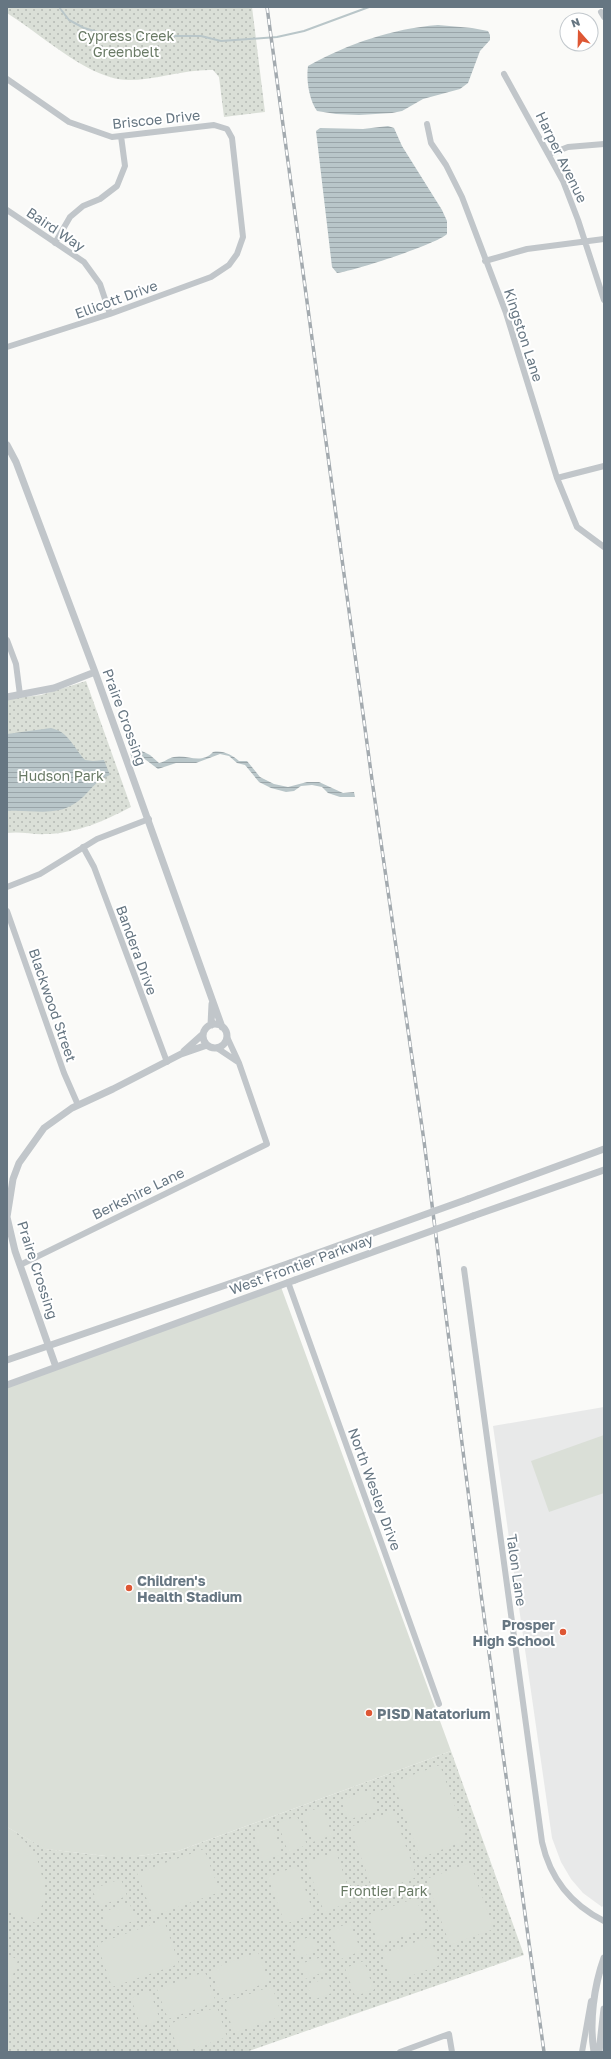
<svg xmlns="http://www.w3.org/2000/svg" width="611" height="2059" font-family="'Golos Text',sans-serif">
<defs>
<pattern id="park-dots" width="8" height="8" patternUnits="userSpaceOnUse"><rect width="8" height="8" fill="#dadfd7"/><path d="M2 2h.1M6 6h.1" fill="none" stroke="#b5b9b4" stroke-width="1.8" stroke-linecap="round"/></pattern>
<pattern id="water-rules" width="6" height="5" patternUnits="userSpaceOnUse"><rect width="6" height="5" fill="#b9c6c9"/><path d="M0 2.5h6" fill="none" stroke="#9aa5a9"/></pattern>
</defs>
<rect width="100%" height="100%" fill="#fafaf8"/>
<path fill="#e8e9e9" d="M604 1407V1905L602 1907 583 1893 571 1879 561 1862 552 1838 493 1426Z"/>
<path fill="url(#park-dots)" d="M7 7H252L265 112 224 117 219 77 213 70C185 69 156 80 128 80 92 80 46 39 16 19L7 13Z
M86 681 131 807C104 821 78 833 47 834 33 835 21 831 7 833V699L41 695Z
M451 1751 524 1955 246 2052H7V1827L46 1849 106 1856H138L178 1851Z"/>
<path fill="#dadfd7" d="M281 1287 451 1751 178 1851 138 1856H106L45 1849 7 1827V1386Z
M604 1435V1493L549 1512 531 1461Z
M440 1765 467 1840 420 1858 393 1782Z
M370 1790 377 1810 348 1820 341 1800Z
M322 1807 332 1835 313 1842 303 1813Z
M393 1811 417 1877 374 1893 350 1827Z
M297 1816 307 1845 288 1852 278 1823Z
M272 1825 282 1854 263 1861 253 1832Z
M7 1830 24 1840 37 1858 43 1880V1902L36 1923 7 1911Z
M204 1849 220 1892 153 1916 137 1873Z
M336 1852 353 1901 324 1912 306 1862Z
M470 1863 494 1929 450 1945 426 1879Z
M297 1866 314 1914 285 1924 268 1877Z
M121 1879 127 1896 99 1906 92 1889Z
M416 1898 427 1928 379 1945 368 1915Z
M129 1902 136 1920 108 1930 101 1913Z
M164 1920 179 1964 112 1987 97 1944Z
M350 1923 361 1951 341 1959 330 1930Z
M312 1936 317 1951 298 1958 293 1943Z
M430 1937 440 1965 392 1983 382 1954Z
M258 1952 269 1982 221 1999 211 1969Z
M7 1954 18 1960 11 1981 7 1986Z
M319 1958 324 1972 305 1979 300 1964Z
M364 1961 374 1990 355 1996 345 1968Z
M205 1972 216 2002 168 2019 157 1989Z
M327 1978 332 1993 313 2000 307 1985Z
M272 1986 282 2016 234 2033 224 2003Z
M150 1991 160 2020 141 2027 131 1998Z
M217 2007 227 2037 184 2052H179L169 2024Z"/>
<path fill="url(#water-rules)" d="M438 25 472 28 488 31 490 35V40L480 51 468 83 460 89 423 99 402 111 392 113 359 115 336 114 317 111C309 99 306 80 308 66 350 43 391 29 438 25Z
M388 126 394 128 402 146 442 210 447 221V234C437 244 354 271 337 273L332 267 316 131 320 128 363 129Z
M51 728C69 732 73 747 85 760L93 761 104 760 110 775C92 782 89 795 74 804 54 817 29 809 7 811V734Z
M140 750 150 755 159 763C165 762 168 758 174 757 187 754 201 765 213 752 223 750 232 755 239 761H247L260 777 274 784 288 787 307 782H319L343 793 354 792 355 797H340L328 793 322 787 312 785 301 786 294 791 286 792 271 788 259 782 245 765 237 763 229 756 220 754 196 763H176L158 769 142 757 133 761 130 753Z"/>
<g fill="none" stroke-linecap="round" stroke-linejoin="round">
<path stroke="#b9c6c9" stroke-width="2" d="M59 7 69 20 84 28 111 36H201L221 41 277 37 304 31 369 7"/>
<path stroke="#c1c6ca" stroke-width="6" d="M601 12 604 17
M504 74 563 181 578 220 604 300
M7 79 69 122 112 137 214 125 227 129 232 138 243 237 237 254 229 265 211 277 110 314 7 347
M427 124 431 143 446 165 462 197 506 313 557 478 577 527 604 547
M550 154 568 147 604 144
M7 210 84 262 100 284 110 314
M55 243 70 217 83 206 100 199 117 186 125 166 121 136
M485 261 527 249 604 239
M557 478 604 466
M7 640 16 664 20 695
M83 847 94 867 167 1062
M7 887 40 874 97 839 149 819
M7 911 64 1073 78 1105
M217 1048 238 1062
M20 1265 267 1144 239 1063 227 1037
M464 1269 542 1842C550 1878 570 1904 604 1921
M288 1282 439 1704
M400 2052 449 2034 452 2052
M582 2052 591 2001"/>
<path stroke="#c1c6ca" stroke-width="7" d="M7 445 16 462 95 672 222 1027
M7 697 54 688 95 672
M203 1036a12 12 0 1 1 24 0a12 12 0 1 1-24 0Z
M211 1025 212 1004
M184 1051 203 1034
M468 1199 604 1149
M473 1216 604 1170
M7 1360 290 1263
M56 1367 15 1251 7 1217 13 1179 19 1163 44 1128 72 1108 113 1089 181 1054 207 1045
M7 1385 295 1280
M594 2052C589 2022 594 1986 604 1958
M599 2052 604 2009"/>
<defs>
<path id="rail" d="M267 7 372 780 424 1141 481 1594 544 2052"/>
</defs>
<use href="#rail" stroke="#a3aaaf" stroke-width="3.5"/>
<use href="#rail" stroke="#fff" stroke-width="2" stroke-dasharray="6" stroke-linecap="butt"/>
<path stroke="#c1c6ca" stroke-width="7" d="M290 1263 468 1199
M295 1280 473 1216"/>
</g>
<g fill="#de5734" stroke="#fff" stroke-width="1.5">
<circle cx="129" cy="1588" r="4"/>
<circle cx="563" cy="1632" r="4"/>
<circle cx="369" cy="1713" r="4"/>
</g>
<g text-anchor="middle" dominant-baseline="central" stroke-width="4" stroke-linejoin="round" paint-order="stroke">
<g font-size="14" fill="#697a65" stroke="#fff">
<text x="126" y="35">Cypress Creek<tspan x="126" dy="16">Greenbelt</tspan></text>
<text x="61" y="775">Hudson Park</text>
<text x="384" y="1890">Frontier Park</text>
</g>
<g font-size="14" fill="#667682" stroke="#fff">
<text transform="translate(156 119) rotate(-6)">Briscoe Drive</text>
<text transform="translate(562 157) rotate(64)">Harper Avenue</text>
<text transform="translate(56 229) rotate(34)">Baird Way</text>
<text transform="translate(116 299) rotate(-20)">Ellicott Drive</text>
<text transform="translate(524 335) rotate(72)">Kingston Lane</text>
<text transform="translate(125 717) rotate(70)">Praire Crossing</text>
<text transform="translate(137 950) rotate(70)">Bandera Drive</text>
<text transform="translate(53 1005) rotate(71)">Blackwood Street</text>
<text transform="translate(138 1193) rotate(-26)">Berkshire Lane</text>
<text transform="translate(301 1264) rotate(-20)">West Frontier Parkway</text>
<text transform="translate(38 1270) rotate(72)">Praire Crossing</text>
<text transform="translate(375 1489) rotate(70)">North Wesley Drive</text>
<text transform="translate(517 1570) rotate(82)">Talon Lane</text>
</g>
<g font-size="14" font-weight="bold" fill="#667682" stroke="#fff" text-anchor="start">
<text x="137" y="1580">Children's<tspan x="137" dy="16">Health Stadium</tspan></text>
<text x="555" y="1624" text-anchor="end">Prosper<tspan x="555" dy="16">High School</tspan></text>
<text x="377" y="1713">PISD Natatorium</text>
</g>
</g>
<rect width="611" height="2059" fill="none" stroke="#667682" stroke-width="16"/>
<g transform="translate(579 32) rotate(340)"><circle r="19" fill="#ffffff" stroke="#c2c8cd"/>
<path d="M0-3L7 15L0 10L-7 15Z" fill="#de5734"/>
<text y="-6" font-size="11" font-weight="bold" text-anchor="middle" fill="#667682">N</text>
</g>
</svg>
